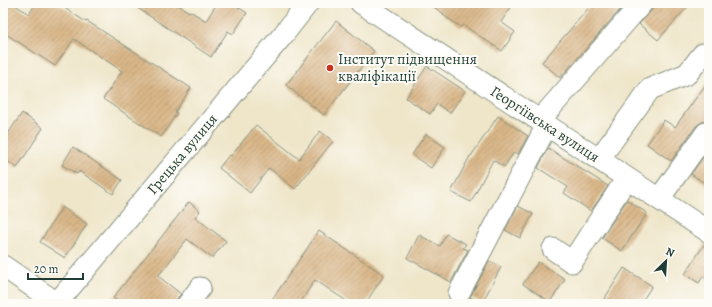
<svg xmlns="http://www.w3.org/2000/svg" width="712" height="307" font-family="Alegreya,serif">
<defs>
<pattern id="building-hatch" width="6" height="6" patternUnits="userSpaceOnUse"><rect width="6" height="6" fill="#dab789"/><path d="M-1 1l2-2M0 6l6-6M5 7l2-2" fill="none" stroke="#b09671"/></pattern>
</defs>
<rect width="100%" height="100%" fill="#fdfcf7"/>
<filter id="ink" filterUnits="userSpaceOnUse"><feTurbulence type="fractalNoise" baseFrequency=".025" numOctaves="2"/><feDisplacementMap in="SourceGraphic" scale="8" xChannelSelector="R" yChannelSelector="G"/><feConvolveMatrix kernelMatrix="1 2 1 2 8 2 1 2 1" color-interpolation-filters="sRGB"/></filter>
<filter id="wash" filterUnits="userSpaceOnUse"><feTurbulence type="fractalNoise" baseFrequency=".012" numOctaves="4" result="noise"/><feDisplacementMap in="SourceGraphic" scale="16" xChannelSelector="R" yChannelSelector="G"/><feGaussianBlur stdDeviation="0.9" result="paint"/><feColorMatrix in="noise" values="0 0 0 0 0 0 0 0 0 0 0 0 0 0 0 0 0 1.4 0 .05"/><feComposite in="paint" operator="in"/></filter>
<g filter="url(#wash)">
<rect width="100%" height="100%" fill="#efe6ca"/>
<g id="blocks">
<path fill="url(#building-hatch)" d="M3 3H12L29 14 36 3H57L86 22 87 21 191 88 175 112 177 113 161 137 103 99 122 71 74 39 55 66 3 32Z
M130 3H175L189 12 190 11 206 21 217 3H232L247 13 233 34 228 31 211 57Z
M428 3H514L501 22 515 32 502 51 463 25 461 27 443 15 444 14Z
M593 3H626L560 78 542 62Z
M654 3H691L658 40 639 24 651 11 654 6Z
M336 21 374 51 324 115 286 85Z
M427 66 465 91 450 113 437 104 430 114 406 98Z
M709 80V120L702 122 696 126 671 161 647 144 664 120 675 127Z
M22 113 43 128 17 168 3 158V141Z
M498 116 528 136 518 154 514 152 504 167 493 160 471 202 451 192 470 156H471Z
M256 125 299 159 320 131 333 141 295 189 269 168 250 193 219 168 229 155 231 156Z
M426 134 445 147 431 168 412 155Z
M73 147 122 180 113 194 79 171 77 174 62 165Z
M548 148 608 186 591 211 564 193 568 187 538 168Z
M709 149V186L691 174Z
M627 200 647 213 622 251 602 238Z
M189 202 200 211 195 217 226 241 212 258 187 239 158 276 181 294 178 297 176 304H123L113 298Z
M518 206 533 214 520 238 505 230Z
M62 207 87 224 65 258 40 242Z
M319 231 384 275 365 304H351L315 280 299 304H269Z
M446 234 466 244 463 248 468 250 451 282 407 258 419 235 440 246Z
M705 243 709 244V280L703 276 699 283 685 274Z
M489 261 501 267 482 303 470 297Z
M538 262 565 279 550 302 523 284Z
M624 268 652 286 640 304H601Z"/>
</g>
</g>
<g filter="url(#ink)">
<use href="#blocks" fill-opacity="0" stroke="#87927f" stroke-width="1"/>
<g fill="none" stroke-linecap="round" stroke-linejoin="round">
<defs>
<path id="minor" d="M361 3 709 232
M540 120 642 3
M599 159 650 89 687 74 703 54
M659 199 706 133 709 132
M553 249 572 262 627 178
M3 266 58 304
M459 293 547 125
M56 304 283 35 308 3
M188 304 200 288"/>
</defs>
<use href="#minor" stroke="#87927f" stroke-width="23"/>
<use href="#minor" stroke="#fff" stroke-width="21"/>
</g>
</g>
<circle fill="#c8321e" stroke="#fdfcf7" stroke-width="1.5" cx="330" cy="68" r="4"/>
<g text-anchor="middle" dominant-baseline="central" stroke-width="4" stroke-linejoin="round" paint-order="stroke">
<g font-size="15" fill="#1f3d34" stroke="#fdfcf7" text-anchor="start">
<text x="338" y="59">Інститут підвищення<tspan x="338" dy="17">кваліфікації</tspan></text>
</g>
<g font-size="15" fill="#1f3d34" stroke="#fdfcf7">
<text transform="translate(545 124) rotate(33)">Георгіївська вулиця</text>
<text transform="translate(182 154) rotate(-50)">Грецька вулиця</text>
</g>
</g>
<rect width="712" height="307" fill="none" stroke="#fdfcf7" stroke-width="16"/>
<g transform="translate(666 261) rotate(25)" stroke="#fdfcf7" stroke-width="3" paint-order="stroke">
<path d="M0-3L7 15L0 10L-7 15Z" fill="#1f3d34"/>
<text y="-6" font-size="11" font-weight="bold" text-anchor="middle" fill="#1f3d34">N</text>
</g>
<path d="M28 273v6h55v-6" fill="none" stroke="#1f3d34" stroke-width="2"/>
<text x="34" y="273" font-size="12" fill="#1f3d34" stroke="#fdfcf7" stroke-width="3" paint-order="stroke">20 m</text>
</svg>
